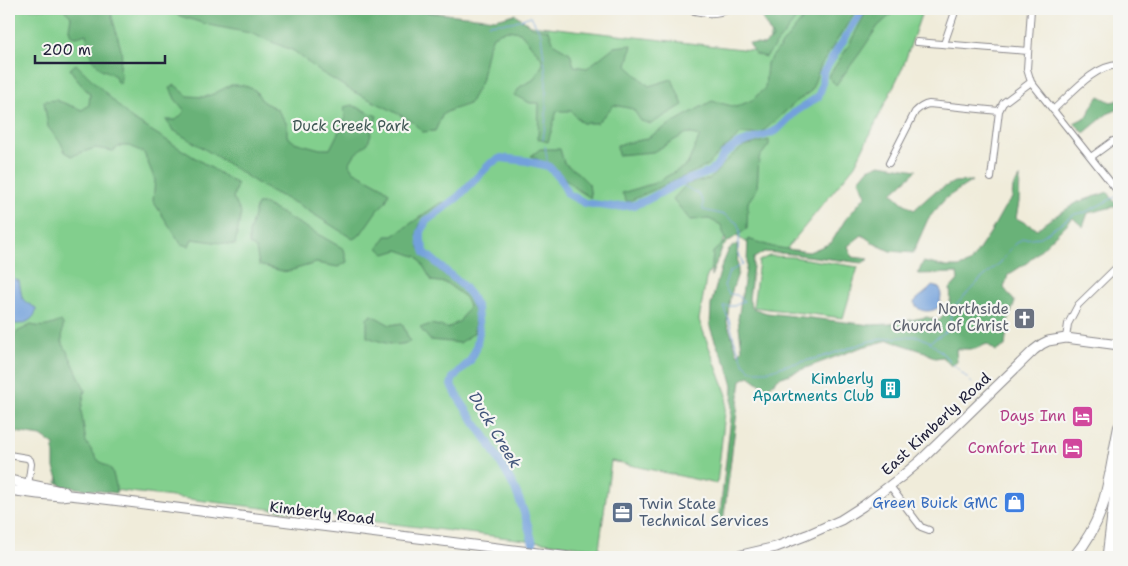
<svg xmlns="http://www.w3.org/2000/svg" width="1128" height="566" font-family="'Shantell Sans',sans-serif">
<rect width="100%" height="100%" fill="#f6f6f2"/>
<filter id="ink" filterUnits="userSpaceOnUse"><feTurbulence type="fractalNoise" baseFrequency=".02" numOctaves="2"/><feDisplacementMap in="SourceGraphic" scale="10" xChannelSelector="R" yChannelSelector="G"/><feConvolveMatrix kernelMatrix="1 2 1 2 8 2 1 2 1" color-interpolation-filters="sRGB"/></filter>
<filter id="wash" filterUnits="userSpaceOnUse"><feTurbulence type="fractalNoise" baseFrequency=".0096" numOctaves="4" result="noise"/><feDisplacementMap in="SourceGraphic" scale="20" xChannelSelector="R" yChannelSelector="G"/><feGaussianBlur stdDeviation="1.12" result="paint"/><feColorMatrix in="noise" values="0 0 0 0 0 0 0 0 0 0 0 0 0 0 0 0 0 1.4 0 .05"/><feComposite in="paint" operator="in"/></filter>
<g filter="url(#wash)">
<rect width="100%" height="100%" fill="#f0ecda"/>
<path fill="#82cf8d" stroke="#527864" d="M9 9H410L504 22 768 52 774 9H923L903 67 855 165 784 252 759 250 728 231 706 279 699 320 727 395 717 484 611 461 599 549 57 483 63 433 9 426Z
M769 256 793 257 858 267 843 318 753 307 759 261Z"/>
<path fill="#69b278" stroke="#466a5a" d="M64 9H110L122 53 120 65 121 78 120 84 116 81V77L108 72 101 69 92 59 86 34 77 37 71 36 69 29 71 17Z
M166 9H394L496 19 515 14 532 27 549 30 554 44 570 53 574 66 587 68 614 47 632 45 627 66 649 86 672 79 683 105 651 124 641 121 633 109 614 105 597 123H582L571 111H557L548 142 538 139 539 103H530L514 95 521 86 533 80 543 64 541 57 520 32 507 30 493 36 488 48 481 82 469 104 451 110 443 114 435 131 422 132 413 122 387 108 354 92 319 71 294 51 250 33 209 25 180 16Z
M767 9H804L766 57 755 54 749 43 764 45 773 38 762 18Z
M811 9H857L821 65 811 91 796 102 760 134H741L720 152 707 166 627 202 622 193 655 183 687 165 700 136 687 133 653 152 618 155 617 145 646 139 672 123 712 101 736 107 752 100 765 88 767 63Z
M872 9H895L894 12 878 26 860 53 836 85 828 77 848 47 865 14Z
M76 64 132 119 144 126 237 184 233 198 241 213 235 245 192 239 189 246 181 244 153 201 155 180 144 153 130 146H120L113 151 95 148 72 156 65 152 61 143 48 127 44 101 56 100 82 110 89 105 90 94 78 81 70 69Z
M175 85 188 96 204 97 213 94 231 85H243L255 90 263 102 277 109 287 124V136L294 142 320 149H330L345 119 344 107 352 105 377 116 368 143 355 154 349 164 353 171 381 186 389 192 386 202 378 209 360 235 353 239 299 205 263 187 219 158 173 130 166 120H176L185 111 175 99 170 88Z
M1099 96 1111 102 1119 100V109L1107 114 1084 133 1074 123 1088 116 1091 107Z
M769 140V145L759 158 757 189 748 202 747 229 729 241 722 248 711 276 713 252 726 241 721 225 709 219 690 220 673 199 687 184 710 179 729 158 744 146Z
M540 149H560L564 163 578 173 589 184 591 198 575 188 553 167 531 156Z
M880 164 917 170 892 193 902 202 914 210 933 193 954 182 972 181 946 198 928 219 913 253 890 251 875 244 862 235 848 246 852 257 869 259 862 263 791 254 764 252 754 258 749 299 752 308 767 313 871 325 890 324 927 317 939 321C948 310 952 304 950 289L958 280 957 273 918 274 923 262 947 267H959L970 263 990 233 1004 208 1012 198 1013 187 1020 177 1019 202 1016 218 1037 229 1049 220 1078 202 1108 192 1117 206 1088 213 1083 227 1073 218 1028 262 1008 275 1004 288 1015 302 1008 321 1005 346 996 351 987 344 975 349H956L957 362 951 366 943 357 935 358 925 352 889 340 862 347 779 378 767 389 749 376 741 380 723 523 719 522 731 417 733 386 727 365 717 346 710 327 711 305 721 268 729 249 737 244 738 273 730 297 727 322 738 355 742 349 738 319 747 263 748 239 773 247 809 252 831 243 845 220 866 195 859 180 868 169Z
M448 202 420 224 417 234 419 248 429 261 466 293 475 313 474 333 460 343 430 340 420 328 431 324 448 328 460 321 469 306 464 296 446 283 432 281 418 257 398 250 385 254 378 248 386 236H393L440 203Z
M257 204H265L344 249 347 262 338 267 316 263 286 272 259 265 256 249 249 244V233Z
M372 315 390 325 402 323 410 342C393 348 383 342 367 337V318Z
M61 321 63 324 62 342 71 359 85 390 81 410 86 442 98 460 112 470 116 485V493L61 486 54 468V445L41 436 9 431V349L17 332 31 325C44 328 49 326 61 321Z"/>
<path fill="#73a1db" stroke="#4a628b" d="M9 268C13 274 9 278 19 281 23 300 19 299 36 308 37 318 25 325 15 324L9 312Z
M932 286 940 288 941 296 939 307C931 313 918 313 914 302 920 296 927 292 932 286Z"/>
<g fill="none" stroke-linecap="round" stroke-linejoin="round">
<path stroke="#73a1db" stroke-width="1" d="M488 24 512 22 531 16 541 34 546 74V118L543 140
M545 146 548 166
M679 183 698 194 703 201V210L725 215 737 223 740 231 738 251 743 264 729 272 724 286 729 294 737 295 744 301 734 306H723L729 320 734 339 744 364 750 370 754 371H768L775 369 783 366 822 357 870 341 889 338 918 336 930 342 941 335 950 328 951 310 979 281 1001 262 1012 247 1022 239 1041 237 1075 214 1086 212 1119 195
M930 342 939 350 972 383"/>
<path stroke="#73a1db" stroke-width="8" d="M536 557C531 534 524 509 514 487 506 471 496 456 487 440 475 422 461 404 451 385L453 378 470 361 476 349 479 332 477 308 471 296 463 286 425 253 421 241V232L426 221 458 197 491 163 501 158 527 161 548 166 560 178 568 194 585 203 614 207 634 205 647 200 679 183 710 172 719 163 724 154 738 144 768 134 777 130 795 112 818 97 822 86 823 73 863 9"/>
</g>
</g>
<g filter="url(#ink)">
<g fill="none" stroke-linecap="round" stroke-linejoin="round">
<defs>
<path id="minor" d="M687 9C703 13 714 16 729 9
M1031 9 1027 69 1031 82 1119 193
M917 42 1028 51
M944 44 956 9
M1053 110C1071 94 1094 65 1119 65
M1091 157 1113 141 1119 139
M889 163 915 112C920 107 923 105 929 104L999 111
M991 178 999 111 1003 103 1031 82
M1066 338 1068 324 1078 305 1119 265
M9 455 27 458 30 460 31 464 28 486
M890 486 921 527 929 530"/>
<path id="major" d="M9 480 65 492
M9 490 38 494 61 496 69 495 88 497 570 557
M733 557 776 547 807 535 841 520 863 506 901 477 920 461 1034 350 1042 344 1048 341 1066 338 1119 345
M1107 557 1119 458"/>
<path id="highway" d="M1112 518 1119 506
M1074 557C1109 515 1108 478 1119 427"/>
</defs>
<use href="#minor" stroke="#89878a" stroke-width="8"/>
<use href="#major" stroke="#89878a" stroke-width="11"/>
<use href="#highway" stroke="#89878a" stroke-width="12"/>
<use href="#minor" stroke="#fff" stroke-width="6"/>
<use href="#major" stroke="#fff" stroke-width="9"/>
<use href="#highway" stroke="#fff" stroke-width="10"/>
</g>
</g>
<defs>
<symbol id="church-square" viewBox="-11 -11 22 22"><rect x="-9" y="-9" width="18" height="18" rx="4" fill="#6b7280" stroke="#f6f6f2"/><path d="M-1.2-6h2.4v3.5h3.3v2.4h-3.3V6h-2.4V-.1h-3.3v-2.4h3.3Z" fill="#fff"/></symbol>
<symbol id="building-square" viewBox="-11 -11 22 22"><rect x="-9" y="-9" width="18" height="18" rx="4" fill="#0f9aa8" stroke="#f6f6f2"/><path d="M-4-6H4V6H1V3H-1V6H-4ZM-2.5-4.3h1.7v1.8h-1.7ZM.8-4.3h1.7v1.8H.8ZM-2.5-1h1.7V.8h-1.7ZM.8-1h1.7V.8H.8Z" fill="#fff"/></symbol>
<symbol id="hotel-square" viewBox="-11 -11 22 22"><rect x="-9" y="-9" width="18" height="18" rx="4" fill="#d1479c" stroke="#f6f6f2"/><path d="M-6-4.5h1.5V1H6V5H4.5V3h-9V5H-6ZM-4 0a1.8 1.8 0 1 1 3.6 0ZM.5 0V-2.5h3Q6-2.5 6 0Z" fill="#fff"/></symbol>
<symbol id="shop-square" viewBox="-11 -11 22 22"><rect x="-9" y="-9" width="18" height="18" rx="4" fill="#3f7fe0" stroke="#f6f6f2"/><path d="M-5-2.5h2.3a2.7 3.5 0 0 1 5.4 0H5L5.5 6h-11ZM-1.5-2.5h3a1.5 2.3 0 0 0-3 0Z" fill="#fff"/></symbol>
<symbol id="office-square" viewBox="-11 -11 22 22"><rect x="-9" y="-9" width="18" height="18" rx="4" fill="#5c6f8a" stroke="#f6f6f2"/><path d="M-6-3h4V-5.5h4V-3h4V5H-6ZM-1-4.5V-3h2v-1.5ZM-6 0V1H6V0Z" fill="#fff"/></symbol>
</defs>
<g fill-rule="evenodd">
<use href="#church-square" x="1012" y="306" width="25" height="25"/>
<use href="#building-square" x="878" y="376" width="25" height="25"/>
<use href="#hotel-square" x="1070" y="404" width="25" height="25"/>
<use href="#hotel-square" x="1060" y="436" width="25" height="25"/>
<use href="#shop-square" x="1002" y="490" width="25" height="25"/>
<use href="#office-square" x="610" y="500" width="25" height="25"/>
</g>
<g text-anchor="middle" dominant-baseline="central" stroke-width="4.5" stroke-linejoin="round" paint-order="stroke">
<g font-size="15" fill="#3f5654" stroke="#f6f6f2">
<text x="351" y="126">Duck Creek Park</text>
</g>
<g font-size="15" fill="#5b616d" stroke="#f6f6f2" text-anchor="end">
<text x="1009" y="309">Northside<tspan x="1009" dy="17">Church of Christ</tspan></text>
</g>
<g font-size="15" fill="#0d838f" stroke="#f6f6f2" text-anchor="end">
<text x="874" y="379">Kimberly<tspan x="874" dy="17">Apartments Club</tspan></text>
</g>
<g font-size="15" fill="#b23c85" stroke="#f6f6f2" text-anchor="end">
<text x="1066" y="416">Days Inn</text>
<text x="1057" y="448">Comfort Inn</text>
</g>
<g font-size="15" fill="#22223b" stroke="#f6f6f2">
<text transform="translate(936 424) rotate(-43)">East Kimberly Road</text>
<text transform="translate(322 513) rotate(7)">Kimberly Road</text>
</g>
<g font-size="15" fill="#366cbe" stroke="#f6f6f2" text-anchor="end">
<text x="998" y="503">Green Buick GMC</text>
</g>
<g font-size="15" fill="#4e5e75" stroke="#f6f6f2" text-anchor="start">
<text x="639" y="504">Twin State<tspan x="639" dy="17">Technical Services</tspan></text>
</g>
<g font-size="16" font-style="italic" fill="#42557b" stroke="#f6f6f2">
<text transform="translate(495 430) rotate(59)">Duck Creek</text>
</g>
</g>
<rect width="1128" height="566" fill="none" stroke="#f6f6f2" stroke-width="30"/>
<path d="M35 55v8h130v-8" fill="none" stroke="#22223b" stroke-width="2.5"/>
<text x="42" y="55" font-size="15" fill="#22223b" stroke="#f6f6f2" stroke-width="4" paint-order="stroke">200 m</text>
</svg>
